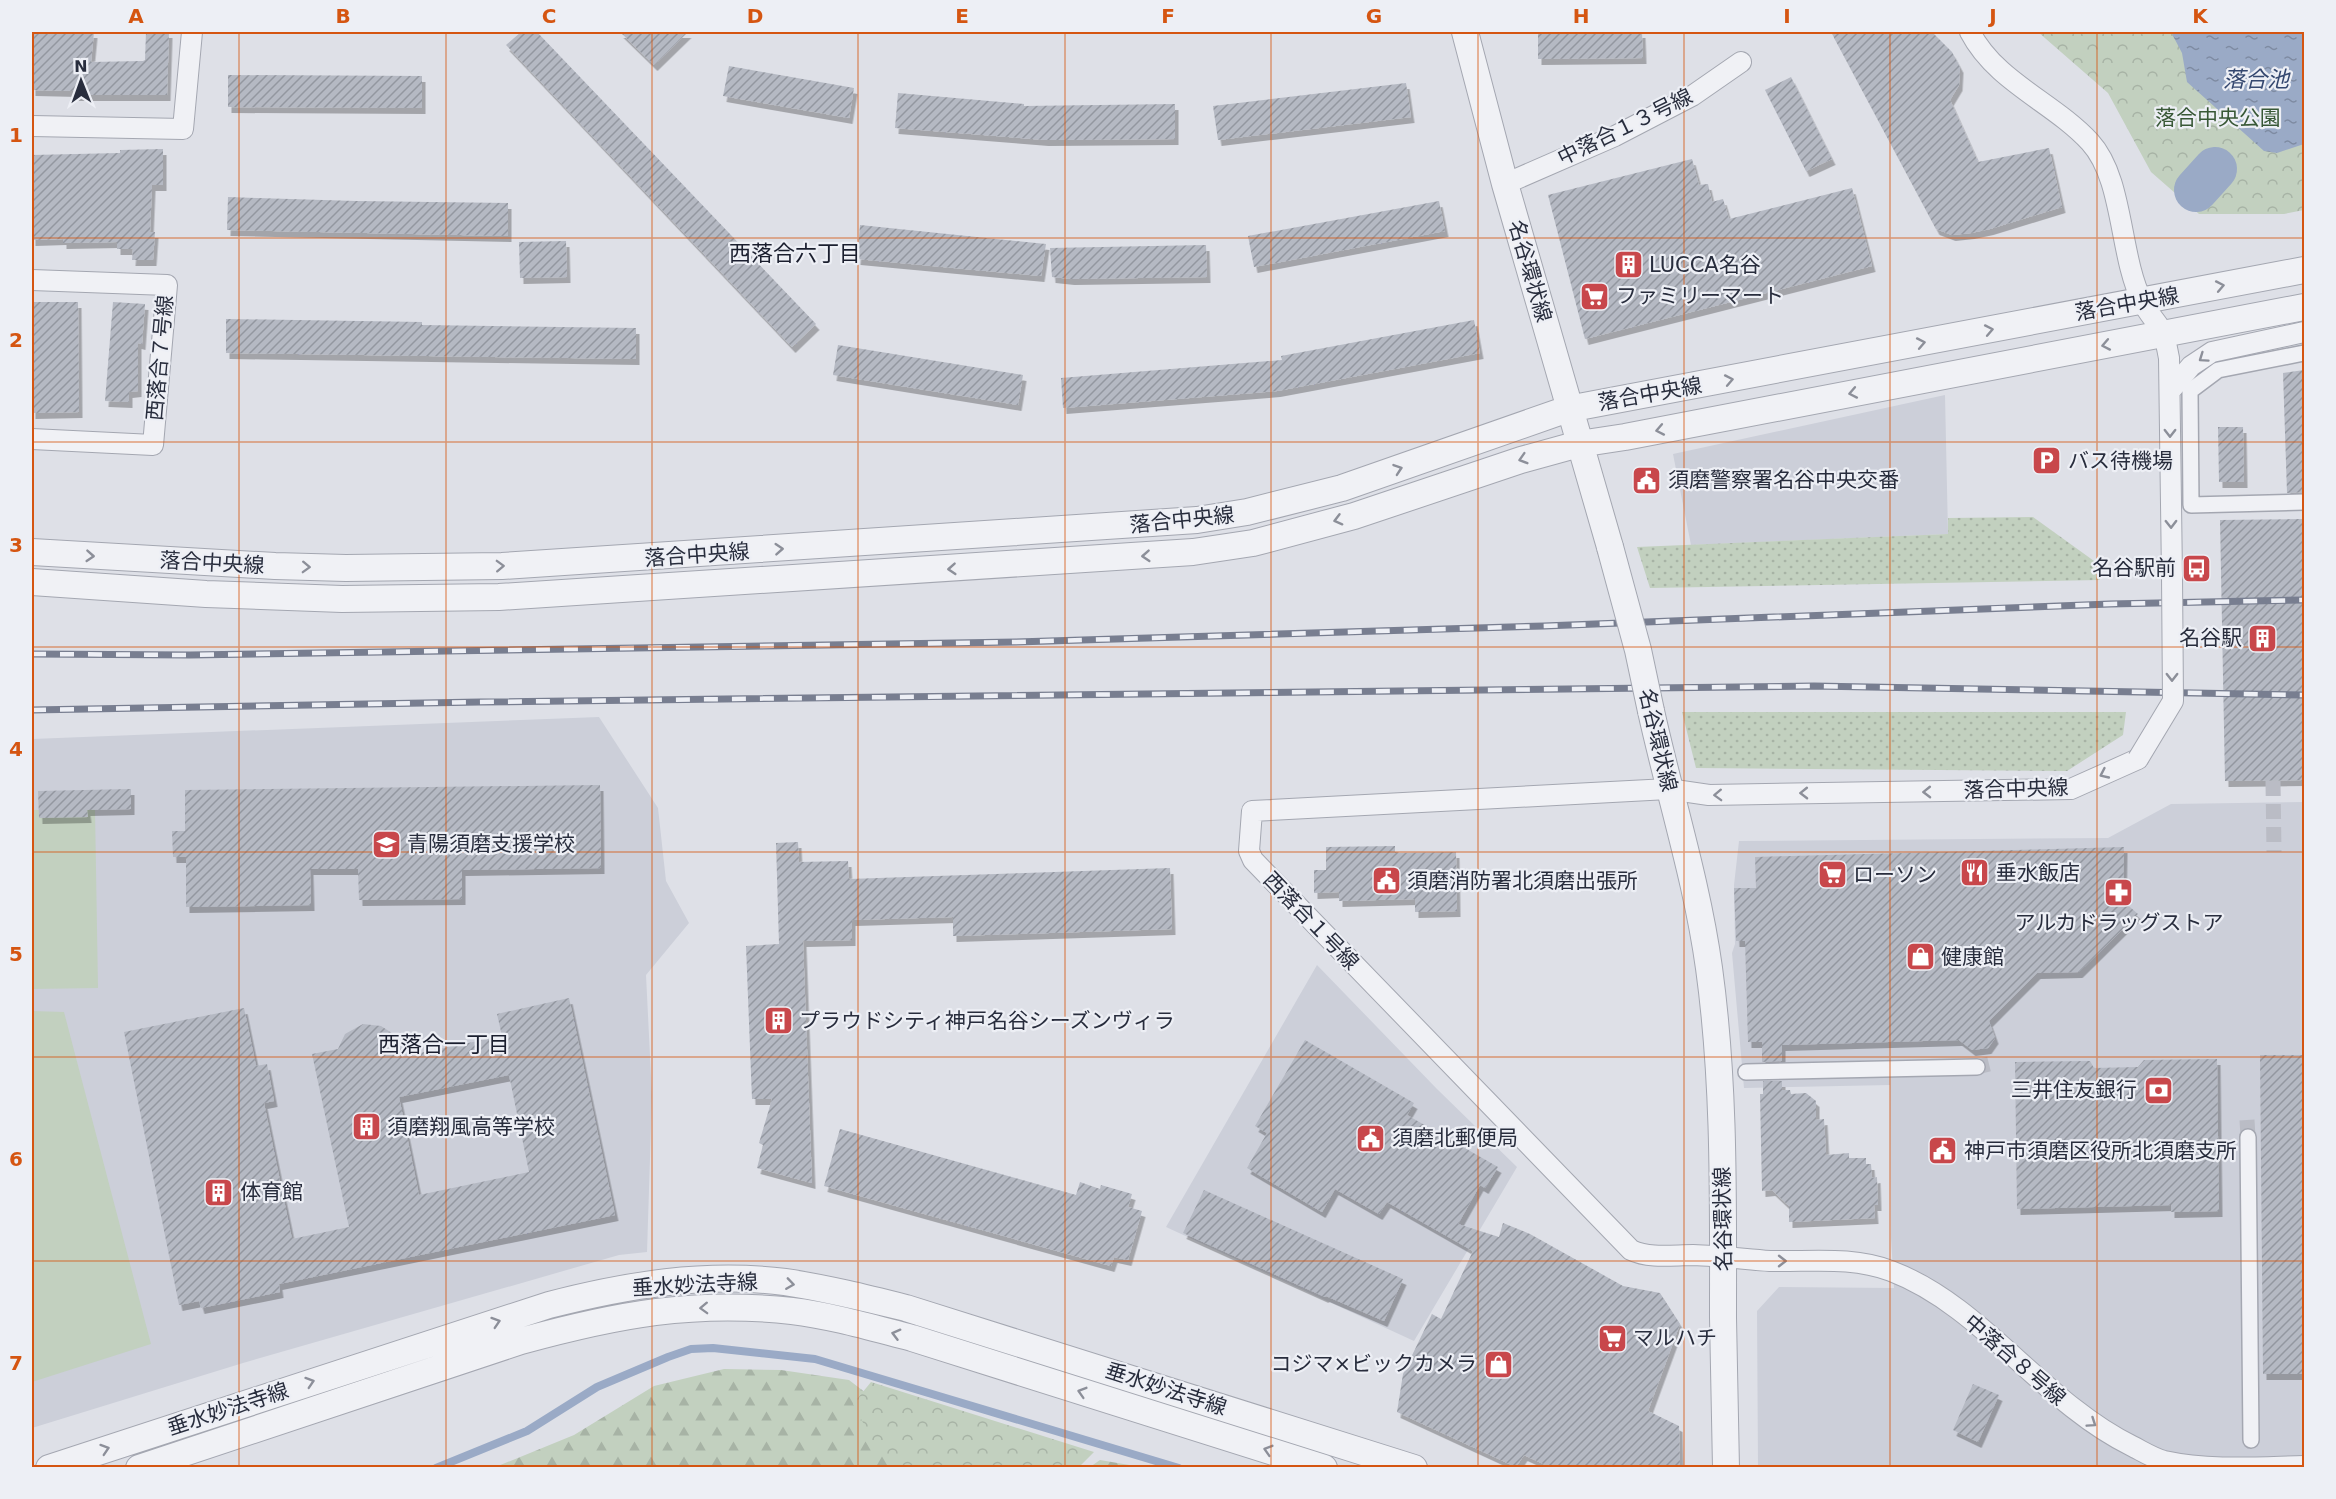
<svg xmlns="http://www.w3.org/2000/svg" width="2336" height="1499" font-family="'DejaVu Sans','Noto Sans JP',sans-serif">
<defs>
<pattern id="forest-firs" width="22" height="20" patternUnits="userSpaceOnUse" patternTransform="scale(1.5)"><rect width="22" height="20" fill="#c2d0bf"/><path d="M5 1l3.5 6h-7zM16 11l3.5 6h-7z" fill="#a7b3a5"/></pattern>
<pattern id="park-crowns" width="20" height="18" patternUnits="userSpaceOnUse" patternTransform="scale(1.5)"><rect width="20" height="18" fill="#c2d0bf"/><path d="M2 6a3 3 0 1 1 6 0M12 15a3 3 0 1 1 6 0" fill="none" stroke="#a7b3a5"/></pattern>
<pattern id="garden-dots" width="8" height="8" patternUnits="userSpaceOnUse" patternTransform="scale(1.5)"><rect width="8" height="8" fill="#c2d0bf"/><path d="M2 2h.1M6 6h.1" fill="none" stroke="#a7b3a5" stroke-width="1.8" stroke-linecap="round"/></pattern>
<pattern id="water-ripples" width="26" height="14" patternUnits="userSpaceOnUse" patternTransform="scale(1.5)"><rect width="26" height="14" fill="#9aaac6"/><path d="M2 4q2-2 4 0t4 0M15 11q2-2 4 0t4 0" fill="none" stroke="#7e8ba2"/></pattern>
<pattern id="building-hatch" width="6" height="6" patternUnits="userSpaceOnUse" patternTransform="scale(1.5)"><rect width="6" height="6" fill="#b5b9c3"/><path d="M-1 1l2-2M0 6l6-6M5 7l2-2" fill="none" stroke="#9397a0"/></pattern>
<filter id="shadow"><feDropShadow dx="3.5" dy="6" stdDeviation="0" flood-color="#0004"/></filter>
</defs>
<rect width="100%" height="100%" fill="#dee0e7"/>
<path fill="#cccfd9" d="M1945 395 1948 534 1691 545 1673 454Z
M599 717 658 808 666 881 689 923 646 975 652 1096 647 1252 619 1255 243 1363 32 1428V739Z
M2304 802V1467H1758L1757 1311 1779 1287 1894 1288 1891 1238 1890 1085 1744 1088 1732 953 1735 944 1734 885 1739 841 2108 838 2171 804Z
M1317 965 1437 1089 1517 1167 1414 1341 1166 1227Z"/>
<path fill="#c2d0bf" d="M95 809 98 988 32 989V810Z
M32 1011 64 1012 151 1344 32 1382Z"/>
<path fill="url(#forest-firs)" d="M724 1369 781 1370 849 1380 964 1468H493L574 1435 654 1386Z
M1100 1460 1141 1467H1090Z"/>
<path fill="url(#park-crowns)" d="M2038 32H2304V210L2284 214H2199L2151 172 2108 93Z
M871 1382 1094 1452 1079 1467H906L876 1447 853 1404Z"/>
<path fill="url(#garden-dots)" d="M2033 517 2101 566 2100 580 1650 588 1637 547 1948 534V518Z
M1682 712H2126L2123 735 2067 771 1696 768Z"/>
<path fill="url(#water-ripples)" d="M2171 32H2304V144L2277 153 2264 151 2187 82 2182 53Z"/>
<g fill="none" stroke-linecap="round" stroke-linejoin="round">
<path stroke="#9aaac6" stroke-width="8" d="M436 1468 527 1431 597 1387 668 1357 691 1349 713 1348 815 1359 1179 1468"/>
<path stroke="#9aaac6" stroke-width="44" d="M2196 190 2215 169"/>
</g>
<path fill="url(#building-hatch)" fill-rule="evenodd" filter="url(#shadow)" d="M32 32H94L91 62 143 61 145 60 146 32H169L167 95H75V91L32 90Z
M521 32H537L816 324 792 347 506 45Z
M620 32H688L654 65Z
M1538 32H1642L1643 58 1538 59Z
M1831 32H1932L1952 52 1960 67 1959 85 1950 100 1978 162 2049 148 2062 207 1990 229 1971 233 1952 235 1936 229Z
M729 66 854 88 849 118 723 96Z
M228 75 422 76V108L228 107Z
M1791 77 1832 159 1806 171 1765 90Z
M1406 83 1411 117 1218 140 1213 106Z
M898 93 1024 104V106L1175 104V139L1045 140 895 128Z
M163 149V185H152L150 232H155L153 260H132L133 249H117V242L63 243V239L32 240V155L120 153V150Z
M1692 159 1699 185 1708 184 1712 202 1723 199 1729 219 1852 188 1872 266 1585 339 1548 195Z
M228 197 356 201 508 203V236L227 230Z
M1439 201 1445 231 1254 267 1248 236Z
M860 225 1046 244 1041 276 857 259Z
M566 241 567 277 520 278 519 242Z
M1206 245 1207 277 1071 279 1052 277 1050 248Z
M32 302H78L79 412 32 413Z
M113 302 145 304 142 344 138 343V391L129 392V402L105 401Z
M226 319 422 322V325L636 328V359L226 353Z
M1474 320 1480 353 1277 391 1063 408 1061 378 1282 360 1281 356Z
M838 345 1023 375 1018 405 833 375Z
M2304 370V492L2287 493 2283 373Z
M2218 427H2243L2244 482H2219Z
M2304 519V780L2225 781 2220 520Z
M600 785 601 868 462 870V899L359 900 358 869H310L311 905 186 907V857H173L172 831H185V790Z
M131 789V809L87 810 88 817 39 818 38 791Z
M798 842 799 862 848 861 849 879 1170 868 1172 929 953 936V917L852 920V940L803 941 812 1183 757 1168 763 1145 759 1143 772 1099H752L746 946 779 944 776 843Z
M1395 846V853L1456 852 1457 911 1415 912V899L1339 901V892L1314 893V870H1326V847Z
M2124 847 2123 901 2138 914 2079 972 2037 973 1989 1021 1995 1038 1988 1048 1972 1050 1959 1040 1782 1045V1061L1762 1062V1042H1748L1745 941H1736L1734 888H1756L1755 857Z
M569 998 615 1215 279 1284 280 1292 201 1308 199 1301 179 1305 124 1032 244 1008 256 1066 267 1064 274 1101 264 1103 292 1239 349 1227 312 1054 338 1049 345 1034 363 1024 381 1026 395 1035 400 1057 502 1036 497 1014ZM509 1075 529 1172 419 1195 399 1097Z
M1305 1040 1414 1103 1407 1115 1498 1167 1485 1188 1480 1185 1458 1224 1499 1237 1503 1223 1530 1234 1623 1286 1660 1293 1680 1324 1648 1411 1679 1426 1680 1467H1550L1524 1455 1516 1467 1397 1412 1403 1374 1432 1314 1441 1319 1473 1251 1387 1202 1379 1214 1335 1189 1322 1212 1247 1168 1267 1133 1255 1126Z
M2260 1055H2304V1374H2263Z
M2217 1059 2219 1211 2171 1212V1205L2017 1209 2015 1062 2090 1061 2094 1068 2138 1067 2144 1060Z
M1763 1081H1782V1090H1790L1791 1094 1806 1093 1816 1101V1120L1824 1119 1826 1155 1849 1153V1158H1866V1164H1871L1872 1178 1877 1177 1878 1205H1874L1875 1218 1789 1222V1206L1772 1190 1762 1191 1760 1094H1763Z
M840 1129 1076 1195 1080 1182 1100 1189 1101 1185 1132 1194 1128 1207 1142 1211 1128 1260 1114 1257 1111 1266 824 1186Z
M1204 1190 1403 1279 1384 1321 1326 1296 1325 1297 1183 1233Z
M1973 1384 1999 1395 1978 1442 1953 1430Z"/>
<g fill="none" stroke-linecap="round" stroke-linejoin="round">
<path stroke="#babcc5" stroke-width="15" stroke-dasharray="15 8" stroke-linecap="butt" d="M2273 781 2274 852
M1977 1067 1989 1064
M2247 1120 2248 1137"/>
<defs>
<path id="pedestrian" d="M2304 353 2218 370 2190 391 2191 505 2304 502
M1746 1072 1977 1067
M2248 1137 2251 1440"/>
<path id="minor" d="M1970 32C1996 82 2053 102 2090 142 2124 179 2119 255 2142 301 2147 312 2156 321 2162 331 2166 339 2167 349 2169 358L2172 576
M32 126 183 129 192 32
M1505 184 1615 136 1692 96 1741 62
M32 280 167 285 153 445 32 439
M2170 391 2191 366 2212 352 2304 332
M2138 759 2071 789 1709 795 1668 789 1252 811 1249 851 1253 860 1631 1250C1650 1259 1673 1255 1693 1255 1719 1256 1744 1259 1770 1261 1811 1262 1852 1256 1891 1271 1983 1306 2042 1402 2132 1446 2142 1451 2153 1458 2164 1461 2210 1471 2259 1467 2304 1466"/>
<path id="tertiary" d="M1465 32 1505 184 1610 547
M32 552 275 566 346 568 502 566 1197 520 1247 512 1342 488 1568 409 2304 270
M32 582 206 594 342 599 499 597 1193 552 1253 543 1354 516 1521 460 1579 444 1625 437 2304 307
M1651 711C1670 797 1697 881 1709 968 1725 1084 1723 1201 1723 1318 1724 1368 1725 1418 1726 1468
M49 1468 549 1305C626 1285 705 1272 785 1282 826 1288 866 1298 906 1308L1414 1468
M139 1468 521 1341C616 1315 693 1300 792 1311 833 1316 873 1328 912 1338L1324 1468"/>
</defs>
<use href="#pedestrian" stroke="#a4a7b1" stroke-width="18"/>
<use href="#minor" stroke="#a4a7b1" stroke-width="22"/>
<use href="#tertiary" stroke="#a4a7b1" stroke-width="28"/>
<use href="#pedestrian" stroke="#f0f1f5" stroke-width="15"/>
<use href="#minor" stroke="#f0f1f5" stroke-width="20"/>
<use href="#tertiary" stroke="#f0f1f5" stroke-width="26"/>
<defs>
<path id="rail" d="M32 654 190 655 1016 642 1544 626 2110 604 2304 600
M32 710 480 702 1814 686 2304 695"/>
</defs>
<use href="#rail" stroke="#787e90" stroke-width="7"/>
<use href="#rail" stroke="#edeff5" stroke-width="4.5" stroke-dasharray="14" stroke-linecap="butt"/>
<defs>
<path id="minor-bridge" d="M2138 759 2173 701 2172 576"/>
<path id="tertiary-bridge" d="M1610 547 1638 650 1651 711"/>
</defs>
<use href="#minor-bridge" stroke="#a4a7b1" stroke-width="22" stroke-linecap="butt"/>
<use href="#tertiary-bridge" stroke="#a4a7b1" stroke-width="28" stroke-linecap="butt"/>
<use href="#minor-bridge" stroke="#f0f1f5" stroke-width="20"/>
<use href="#tertiary-bridge" stroke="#f0f1f5" stroke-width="26"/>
</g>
<defs><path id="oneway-chevron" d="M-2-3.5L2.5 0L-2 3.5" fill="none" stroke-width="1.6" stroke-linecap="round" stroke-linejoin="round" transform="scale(1.5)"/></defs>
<g stroke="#8c8f99">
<use href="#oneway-chevron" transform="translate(2220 286) rotate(-11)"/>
<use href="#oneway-chevron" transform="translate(1989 330) rotate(-11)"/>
<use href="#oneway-chevron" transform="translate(1921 343) rotate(-11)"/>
<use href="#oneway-chevron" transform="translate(2106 345) rotate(169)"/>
<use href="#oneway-chevron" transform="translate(2203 358) rotate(145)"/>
<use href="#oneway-chevron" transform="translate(1729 380) rotate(-11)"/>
<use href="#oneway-chevron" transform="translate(1853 393) rotate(169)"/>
<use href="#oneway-chevron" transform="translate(1660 430) rotate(169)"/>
<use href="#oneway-chevron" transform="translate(2170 433) rotate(90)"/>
<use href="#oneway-chevron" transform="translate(1523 459) rotate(163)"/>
<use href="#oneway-chevron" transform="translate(1398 469) rotate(-19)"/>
<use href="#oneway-chevron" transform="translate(1338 520) rotate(165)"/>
<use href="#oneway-chevron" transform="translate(2171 524) rotate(89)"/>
<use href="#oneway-chevron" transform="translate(779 549) rotate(-4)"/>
<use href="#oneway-chevron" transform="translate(90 556) rotate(4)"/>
<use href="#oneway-chevron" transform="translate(1146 556) rotate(176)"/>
<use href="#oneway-chevron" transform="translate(500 566) rotate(-2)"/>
<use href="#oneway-chevron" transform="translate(306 567) rotate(2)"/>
<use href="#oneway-chevron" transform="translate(952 569) rotate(176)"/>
<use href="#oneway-chevron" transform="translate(2172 677) rotate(90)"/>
<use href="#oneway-chevron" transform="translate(2104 774) rotate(155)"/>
<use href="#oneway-chevron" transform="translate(1927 792) rotate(179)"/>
<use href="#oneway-chevron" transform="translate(1804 793) rotate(179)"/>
<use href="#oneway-chevron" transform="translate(1718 795) rotate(178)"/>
<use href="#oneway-chevron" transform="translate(1782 1261)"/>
<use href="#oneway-chevron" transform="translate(790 1284) rotate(8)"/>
<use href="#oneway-chevron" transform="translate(704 1308) rotate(178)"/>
<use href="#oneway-chevron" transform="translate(496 1322) rotate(-18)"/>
<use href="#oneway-chevron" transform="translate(896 1334) rotate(-165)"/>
<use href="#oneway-chevron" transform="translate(310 1382) rotate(-18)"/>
<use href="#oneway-chevron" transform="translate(1082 1392) rotate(-163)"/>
<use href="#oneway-chevron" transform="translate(2092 1423) rotate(34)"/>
<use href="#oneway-chevron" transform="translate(105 1449) rotate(-18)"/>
<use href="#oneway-chevron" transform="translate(1268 1450) rotate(-163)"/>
</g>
<path fill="none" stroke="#d55511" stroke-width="1.5" stroke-opacity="0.55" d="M239 32V1468M446 32V1468M652 32V1468M858 32V1468M1065 32V1468M1271 32V1468M1478 32V1468M1684 32V1468M1890 32V1468M2097 32V1468M32 238H2304M32 442H2304M32 647H2304M32 852H2304M32 1057H2304M32 1261H2304"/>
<defs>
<symbol id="building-square" viewBox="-11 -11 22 22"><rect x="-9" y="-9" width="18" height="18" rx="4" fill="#c8474b" stroke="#edeff5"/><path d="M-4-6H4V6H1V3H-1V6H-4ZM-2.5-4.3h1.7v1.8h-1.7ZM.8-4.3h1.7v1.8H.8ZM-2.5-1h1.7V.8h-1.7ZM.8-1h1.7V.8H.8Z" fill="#fff"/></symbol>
<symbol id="supermarket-square" viewBox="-11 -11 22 22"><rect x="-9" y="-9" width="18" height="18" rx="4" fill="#c8474b" stroke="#edeff5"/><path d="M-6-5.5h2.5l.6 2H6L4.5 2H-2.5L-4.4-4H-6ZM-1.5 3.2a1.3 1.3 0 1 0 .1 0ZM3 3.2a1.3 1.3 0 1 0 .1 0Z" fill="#fff"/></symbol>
<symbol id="parking-square" viewBox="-11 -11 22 22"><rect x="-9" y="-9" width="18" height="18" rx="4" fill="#c8474b" stroke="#edeff5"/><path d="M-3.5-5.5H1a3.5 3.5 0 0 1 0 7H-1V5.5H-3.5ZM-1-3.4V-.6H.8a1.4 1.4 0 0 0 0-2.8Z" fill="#fff"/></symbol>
<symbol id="civic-square" viewBox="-11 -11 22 22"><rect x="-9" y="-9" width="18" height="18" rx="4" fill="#c8474b" stroke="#edeff5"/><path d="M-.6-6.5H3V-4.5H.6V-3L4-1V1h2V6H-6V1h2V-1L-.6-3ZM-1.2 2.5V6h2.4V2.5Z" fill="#fff"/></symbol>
<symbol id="bus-square" viewBox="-11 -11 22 22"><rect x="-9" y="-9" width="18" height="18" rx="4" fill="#c8474b" stroke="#edeff5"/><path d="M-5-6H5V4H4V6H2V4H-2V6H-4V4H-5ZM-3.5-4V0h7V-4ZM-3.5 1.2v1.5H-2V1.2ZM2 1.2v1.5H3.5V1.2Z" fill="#fff"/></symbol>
<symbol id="school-square" viewBox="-11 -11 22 22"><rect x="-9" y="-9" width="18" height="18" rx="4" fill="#c8474b" stroke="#edeff5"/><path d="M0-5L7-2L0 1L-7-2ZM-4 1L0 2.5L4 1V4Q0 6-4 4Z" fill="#fff"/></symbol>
<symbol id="restaurant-square" viewBox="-11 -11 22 22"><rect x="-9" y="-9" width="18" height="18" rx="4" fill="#c8474b" stroke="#edeff5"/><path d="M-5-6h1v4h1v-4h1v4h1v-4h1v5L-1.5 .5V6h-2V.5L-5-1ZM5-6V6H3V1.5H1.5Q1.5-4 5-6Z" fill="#fff"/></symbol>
<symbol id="pharmacy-square" viewBox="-11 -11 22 22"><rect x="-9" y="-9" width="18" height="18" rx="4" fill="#c8474b" stroke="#edeff5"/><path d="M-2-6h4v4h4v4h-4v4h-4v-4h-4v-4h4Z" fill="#fff"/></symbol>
<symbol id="shop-square" viewBox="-11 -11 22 22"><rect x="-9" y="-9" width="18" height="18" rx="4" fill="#c8474b" stroke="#edeff5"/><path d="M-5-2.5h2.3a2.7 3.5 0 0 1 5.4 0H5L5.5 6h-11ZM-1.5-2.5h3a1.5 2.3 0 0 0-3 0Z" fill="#fff"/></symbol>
<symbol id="bank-square" viewBox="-11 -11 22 22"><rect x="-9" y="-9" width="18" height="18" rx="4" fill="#c8474b" stroke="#edeff5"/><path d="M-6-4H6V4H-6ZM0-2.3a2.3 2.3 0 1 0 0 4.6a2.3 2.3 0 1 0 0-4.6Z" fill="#fff"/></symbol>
</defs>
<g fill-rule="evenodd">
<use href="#building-square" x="1612" y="248" width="33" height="33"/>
<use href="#supermarket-square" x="1578" y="280" width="33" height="33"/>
<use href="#parking-square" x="2030" y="444" width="33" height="33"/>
<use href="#civic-square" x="1630" y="464" width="33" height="33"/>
<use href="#bus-square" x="2180" y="552" width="33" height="33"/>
<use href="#building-square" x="2246" y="622" width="33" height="33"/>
<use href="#school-square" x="370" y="828" width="33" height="33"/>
<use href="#restaurant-square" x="1958" y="856" width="33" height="33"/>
<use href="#supermarket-square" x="1816" y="858" width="33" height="33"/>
<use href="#civic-square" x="1370" y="864" width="33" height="33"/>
<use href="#pharmacy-square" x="2102" y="876" width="33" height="33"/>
<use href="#shop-square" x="1904" y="940" width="33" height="33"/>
<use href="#building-square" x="762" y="1004" width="33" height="33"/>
<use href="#bank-square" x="2142" y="1074" width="33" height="33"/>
<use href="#building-square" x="350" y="1110" width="33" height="33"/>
<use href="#civic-square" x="1354" y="1122" width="33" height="33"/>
<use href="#civic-square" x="1926" y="1134" width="33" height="33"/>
<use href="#building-square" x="202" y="1176" width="33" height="33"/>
<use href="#supermarket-square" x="1596" y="1322" width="33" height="33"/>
<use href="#shop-square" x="1482" y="1348" width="33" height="33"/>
</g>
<g text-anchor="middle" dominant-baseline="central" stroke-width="4.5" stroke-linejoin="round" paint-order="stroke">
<g font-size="21" fill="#385836" stroke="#edeff5">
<text x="2218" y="118">落合中央公園</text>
</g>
<g font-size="21" fill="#282d3d" stroke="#edeff5">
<text transform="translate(1625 127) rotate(-26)">中落合１３号線</text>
<text transform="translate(1530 271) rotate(74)">名谷環状線</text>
<text transform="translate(2127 304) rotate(-10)">落合中央線</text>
<text transform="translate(160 358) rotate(-85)">西落合７号線</text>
<text transform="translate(1650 394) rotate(-10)">落合中央線</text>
<text transform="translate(1182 520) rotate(-6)">落合中央線</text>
<text transform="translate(697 555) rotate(-4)">落合中央線</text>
<text transform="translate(212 563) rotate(3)">落合中央線</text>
<text transform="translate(1658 740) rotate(77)">名谷環状線</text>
<text transform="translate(2016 789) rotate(-2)">落合中央線</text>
<text transform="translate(1311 921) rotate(46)">西落合１号線</text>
<text transform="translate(1723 1219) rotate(-91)">名谷環状線</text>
<text transform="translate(695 1285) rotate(-3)">垂水妙法寺線</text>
<text transform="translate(2015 1360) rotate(41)">中落合８号線</text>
<text transform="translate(1166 1389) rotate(18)">垂水妙法寺線</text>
<text transform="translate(228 1409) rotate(-18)">垂水妙法寺線</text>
</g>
<g font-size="21" fill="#282d3d" stroke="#edeff5" text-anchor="start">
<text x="1649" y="265">LUCCA名谷</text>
<text x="1616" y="296">ファミリーマート</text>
<text x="2068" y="461">バス待機場</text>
<text x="1668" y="480">須磨警察署名谷中央交番</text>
<text x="2176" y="568" text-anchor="end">名谷駅前</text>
<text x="2242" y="638" text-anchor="end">名谷駅</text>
<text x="407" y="844">青陽須磨支援学校</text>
<text x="1996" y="873">垂水飯店</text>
<text x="1853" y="875">ローソン</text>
<text x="1407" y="881">須磨消防署北須磨出張所</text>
<text x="2119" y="923" text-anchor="middle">アルカドラッグストア</text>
<text x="1941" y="957">健康館</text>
<text x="799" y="1021">プラウドシティ神戸名谷シーズンヴィラ</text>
<text x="2137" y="1090" text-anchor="end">三井住友銀行</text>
<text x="387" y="1127">須磨翔風高等学校</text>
<text x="1392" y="1138">須磨北郵便局</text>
<text x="1964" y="1151">神戸市須磨区役所北須磨支所</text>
<text x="240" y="1192">体育館</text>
<text x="1633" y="1338">マルハチ</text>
<text x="1477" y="1364" text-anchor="end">コジマ×ビックカメラ</text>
</g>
<g font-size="22" font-style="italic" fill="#34476f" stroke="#edeff5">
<text x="2256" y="79">落合池</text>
</g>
<g font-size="22" fill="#1a1e2e" stroke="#edeff5">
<text x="795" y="253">西落合六丁目</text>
<text x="444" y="1044">西落合一丁目</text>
</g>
</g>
<rect width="2336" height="1499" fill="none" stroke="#edeff5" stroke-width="66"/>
<g transform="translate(81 81) rotate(359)" stroke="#edeff5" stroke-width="4.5" paint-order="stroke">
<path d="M0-4.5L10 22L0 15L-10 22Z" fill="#282d3d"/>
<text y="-9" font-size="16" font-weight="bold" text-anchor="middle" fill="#282d3d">N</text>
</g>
<rect x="33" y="33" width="2270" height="1433" fill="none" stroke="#d55511" stroke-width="2"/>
<g font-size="20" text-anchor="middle" font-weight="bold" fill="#d55511">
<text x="136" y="23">A</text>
<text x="343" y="23">B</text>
<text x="549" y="23">C</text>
<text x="755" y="23">D</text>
<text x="962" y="23">E</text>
<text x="1168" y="23">F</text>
<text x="1374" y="23">G</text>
<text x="1581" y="23">H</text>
<text x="1787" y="23">I</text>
<text x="1993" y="23">J</text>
<text x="2200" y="23">K</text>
<text x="16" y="142">1</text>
<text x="16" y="347">2</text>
<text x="16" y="552">3</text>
<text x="16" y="756">4</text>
<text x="16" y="961">5</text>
<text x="16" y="1166">6</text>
<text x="16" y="1370">7</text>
</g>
</svg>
